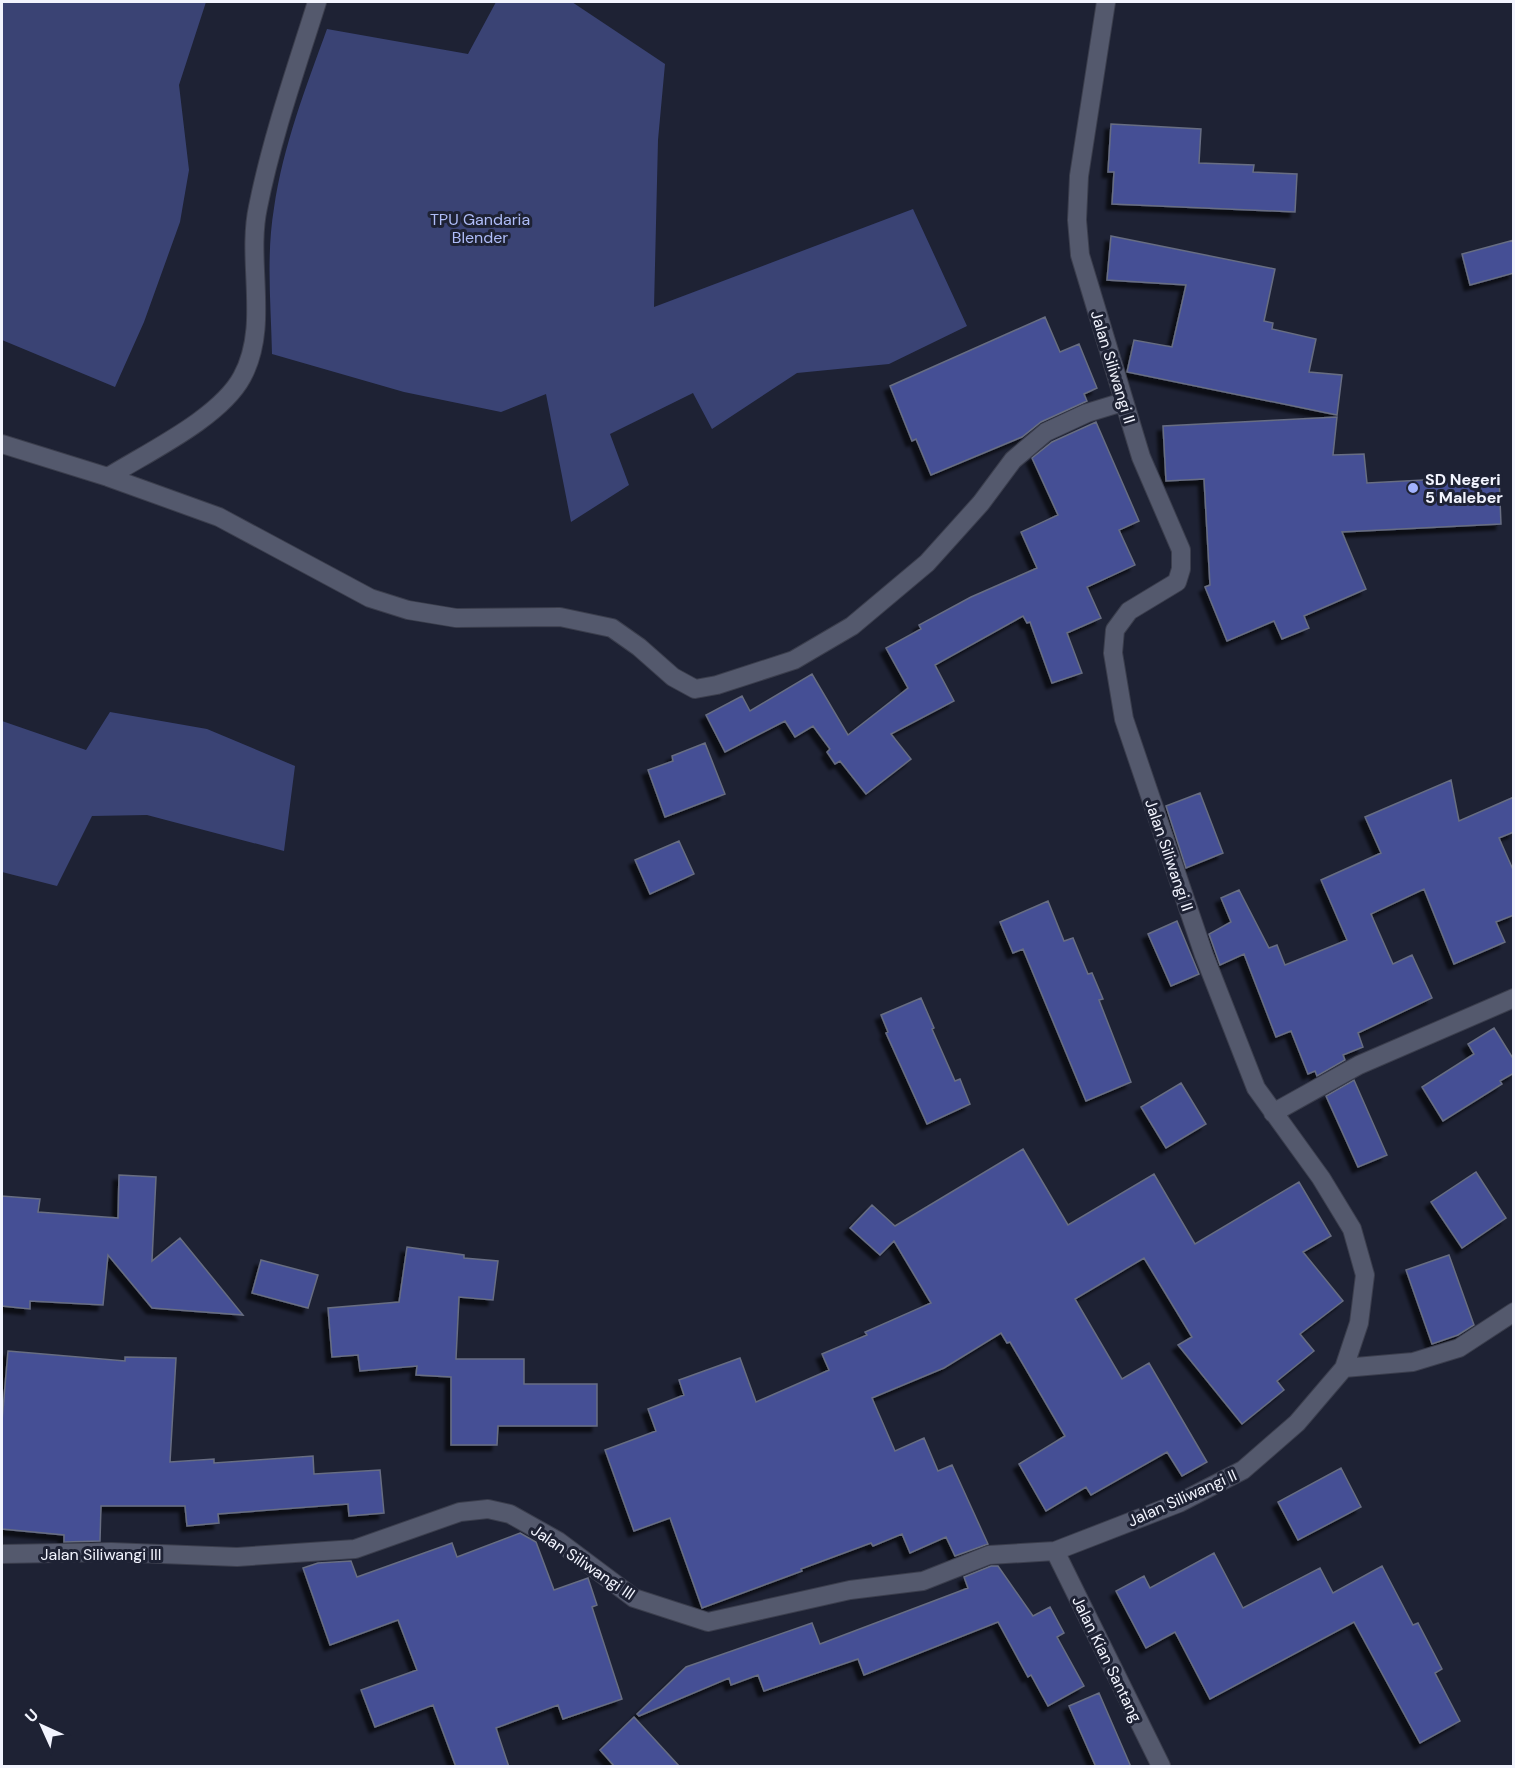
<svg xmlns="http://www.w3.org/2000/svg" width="1515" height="1768" font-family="'DM Sans',sans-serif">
<defs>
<filter id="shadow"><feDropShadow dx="-5.5" dy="5.5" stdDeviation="1.5" flood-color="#0009"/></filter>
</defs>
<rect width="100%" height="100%" fill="#1e2234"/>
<path fill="#3a4374" d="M2 2H206L179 85 189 170 180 222 144 322 115 387 2 340Z
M496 2H572L665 64 658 140 654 307 913 209 967 326 889 364 797 373 712 429 693 393 610 434 629 485 571 522 546 394 501 412 404 392 272 354C271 306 266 256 274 208 283 146 306 87 327 29L468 54Z
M110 712 207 729 295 766 284 851 147 815 92 816 57 886 2 872V721L86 750Z"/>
<path fill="#445095" stroke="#676d82" stroke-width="1.5" filter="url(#shadow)" d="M1111 124 1201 129 1199 163 1254 165 1253 172 1297 174 1295 212 1112 204 1114 172H1108Z
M1111 236 1275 269 1264 321 1273 323 1272 329 1316 339 1309 372 1342 375 1337 415 1127 372 1134 340 1172 347 1186 285 1107 280Z
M1514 240V273L1470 285 1462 254Z
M1045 317 1060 352 1079 344 1097 388 1084 394 1087 401 1041 422 1022 437 931 475 916 439 912 441 890 386Z
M1337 417 1333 455 1364 454 1367 483 1499 476 1501 524 1342 532 1366 589 1304 616 1309 628 1282 639 1274 621 1227 641 1205 587 1210 585 1204 479 1166 481 1163 426Z
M1096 422 1139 521 1119 530 1135 565 1087 587 1101 618 1067 633 1082 673 1052 683 1030 622 1027 623 1023 616 935 665 954 701 891 734 911 759 866 794 840 761 835 764 827 752 830 749 813 726 795 737 785 721 725 752 706 715 742 696 750 711 812 674 848 735 908 688 886 648 921 629 919 625 971 597 1037 568 1021 532 1058 515 1032 458 1052 442Z
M705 743 725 794 665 817 648 770 673 761 672 756Z
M1451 780 1459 821 1514 797V832L1499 838 1514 872V915L1496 922 1505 942 1454 964 1424 889 1371 914 1393 964 1412 955 1432 998 1358 1033 1363 1047 1343 1055 1345 1060 1317 1076 1315 1071 1308 1074 1291 1031 1276 1037 1244 954 1220 965 1209 934 1231 922 1221 898 1239 890 1269 948 1277 945 1285 965 1347 940 1321 880 1381 853 1365 817Z
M1200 793 1223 853 1186 868 1166 806Z
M679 841 694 874 650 894 635 860Z
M1048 901 1064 941 1073 938 1088 974 1092 973 1103 999 1099 1000 1131 1082 1086 1101 1023 949 1013 953 1000 922Z
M1177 921 1199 974 1171 986 1148 934Z
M921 998 934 1028 932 1029 955 1081 960 1079 970 1104 927 1124 886 1033 888 1032 881 1015Z
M1494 1028 1514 1060V1073L1500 1081 1502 1084 1443 1121 1422 1087 1474 1054 1468 1044Z
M1354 1080 1387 1155 1358 1167 1326 1096Z
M1181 1083 1206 1124 1166 1148 1141 1107Z
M1023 1149 1068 1225 1154 1174 1195 1244 1299 1182 1331 1236 1303 1252 1343 1301 1300 1334 1314 1351 1277 1381 1284 1390 1242 1424 1178 1345 1192 1337 1144 1258 1075 1299 1122 1379 1149 1363 1207 1462 1182 1476 1167 1452 1091 1495 1086 1487 1046 1511 1019 1464 1065 1436 1010 1342 1007 1343 1001 1333 944 1368 872 1398 895 1451 924 1438 938 1471 952 1465 988 1544 955 1556 946 1537 910 1553 902 1534 873 1546 871 1543 801 1569 802 1571 702 1608 670 1518 634 1531 605 1450 656 1431 648 1409 684 1395 679 1380 740 1358 756 1402 829 1370 822 1354 867 1335 865 1332 931 1303 894 1241 880 1255 850 1228 872 1205 895 1226Z
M1476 1172 1506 1218 1462 1248 1431 1202Z
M119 1175 156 1177 152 1261 180 1238 243 1315 152 1308 108 1255 103 1305 30 1301V1309L2 1306V1196L40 1199 38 1212 118 1218Z
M407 1247 464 1255V1258L498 1261 493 1300 459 1297 456 1359H524V1384H597V1426H498L497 1445H451V1377L416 1375 417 1366 360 1371 358 1355 332 1357 328 1308 399 1302Z
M1449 1255 1474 1325 1458 1335 1432 1344 1406 1270Z
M261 1260 318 1275 308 1308 252 1293Z
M8 1351 125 1361V1357L176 1358 170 1462 214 1459V1463L313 1456 314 1474 380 1470 384 1513 349 1516 348 1504 218 1514 219 1523 187 1526 185 1506H101L100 1541 64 1542V1535L2 1529V1421Z
M1341 1468 1361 1507 1298 1540 1278 1502Z
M520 1533 536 1542 554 1590 588 1578 597 1605 592 1607 622 1699 563 1719 558 1705 496 1728 509 1767H456L433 1705 375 1727 361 1690 417 1670 398 1620 330 1645 303 1568 318 1563 351 1561 357 1577 452 1543 457 1557Z
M1214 1553 1243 1608 1320 1568 1333 1593 1382 1566 1413 1625 1418 1623 1442 1669 1435 1673 1460 1721 1420 1743 1354 1622 1210 1699 1175 1632 1146 1648 1116 1591 1144 1576 1150 1588Z
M991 1566H998L1033 1616 1050 1607 1064 1633 1057 1637 1084 1686 1048 1706 1031 1675 1028 1677 998 1622 864 1675 858 1659 764 1691 758 1675 731 1685 729 1678 639 1716 637 1714 686 1667 812 1623 820 1644 968 1588 964 1577Z
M1099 1693 1131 1767H1096L1069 1706Z
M634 1717 680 1767H615L600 1750Z"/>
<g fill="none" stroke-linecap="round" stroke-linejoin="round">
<defs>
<path id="minor" d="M2 444 108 477 219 517 370 598 408 610 456 618 560 617 612 628 639 647 673 677 695 689 717 685 794 660 852 626 927 563 981 503 1013 460 1046 432 1087 413 1123 402
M108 477C148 452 220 418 242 377 270 326 246 262 258 207 272 137 296 69 317 2
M1273 1113 1359 1065 1514 998
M1344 1368 1413 1362 1459 1348 1514 1312
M1055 1551 1161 1766
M2 1554 111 1552 237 1557 355 1549 460 1512 488 1509 510 1514 558 1541 634 1598 708 1622 850 1590 923 1581 989 1555 1055 1551 1179 1503 1243 1470 1297 1423 1344 1368 1359 1323 1365 1275 1352 1229 1321 1178 1256 1088 1204 955 1124 719 1113 653 1115 630 1129 611 1177 582 1181 569V550L1141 457 1080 255 1077 220 1079 176 1106 2"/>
</defs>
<use href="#minor" stroke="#3b3e4d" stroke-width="20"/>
<use href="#minor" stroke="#54596d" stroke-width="18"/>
</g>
<circle fill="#a2b2fd" stroke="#1e2234" stroke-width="2" cx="1413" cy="488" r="6"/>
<g text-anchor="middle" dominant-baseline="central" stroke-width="6" stroke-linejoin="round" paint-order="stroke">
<g font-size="16" fill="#afbdf8" stroke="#1e2234">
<text x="480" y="219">TPU Gandaria<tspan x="480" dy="18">Blender</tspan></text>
</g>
<g font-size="16" fill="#f2f4fe" stroke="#1e2234">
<text transform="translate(1113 367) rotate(73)">Jalan Siliwangi II</text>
<text transform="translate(1169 855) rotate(71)">Jalan Siliwangi II</text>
<text transform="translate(1182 1498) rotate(-24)">Jalan Siliwangi II</text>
<text x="101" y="1554">Jalan Siliwangi III</text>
<text transform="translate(583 1562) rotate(34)">Jalan Siliwangi III</text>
<text transform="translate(1107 1659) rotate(64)">Jalan Kian Santang</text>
</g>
<g font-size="16" font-weight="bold" fill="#f2f4fe" stroke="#1e2234" text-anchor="start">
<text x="1425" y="479">SD Negeri<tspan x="1425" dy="18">5 Maleber</tspan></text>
</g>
</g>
<rect width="1515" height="1768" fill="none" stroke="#f2f4fe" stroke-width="6"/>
<g transform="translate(42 1726) rotate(315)" stroke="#1e2234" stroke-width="4.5" paint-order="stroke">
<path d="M0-4.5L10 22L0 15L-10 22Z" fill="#f2f4fe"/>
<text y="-9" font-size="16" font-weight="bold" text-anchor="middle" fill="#f2f4fe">U</text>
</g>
</svg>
